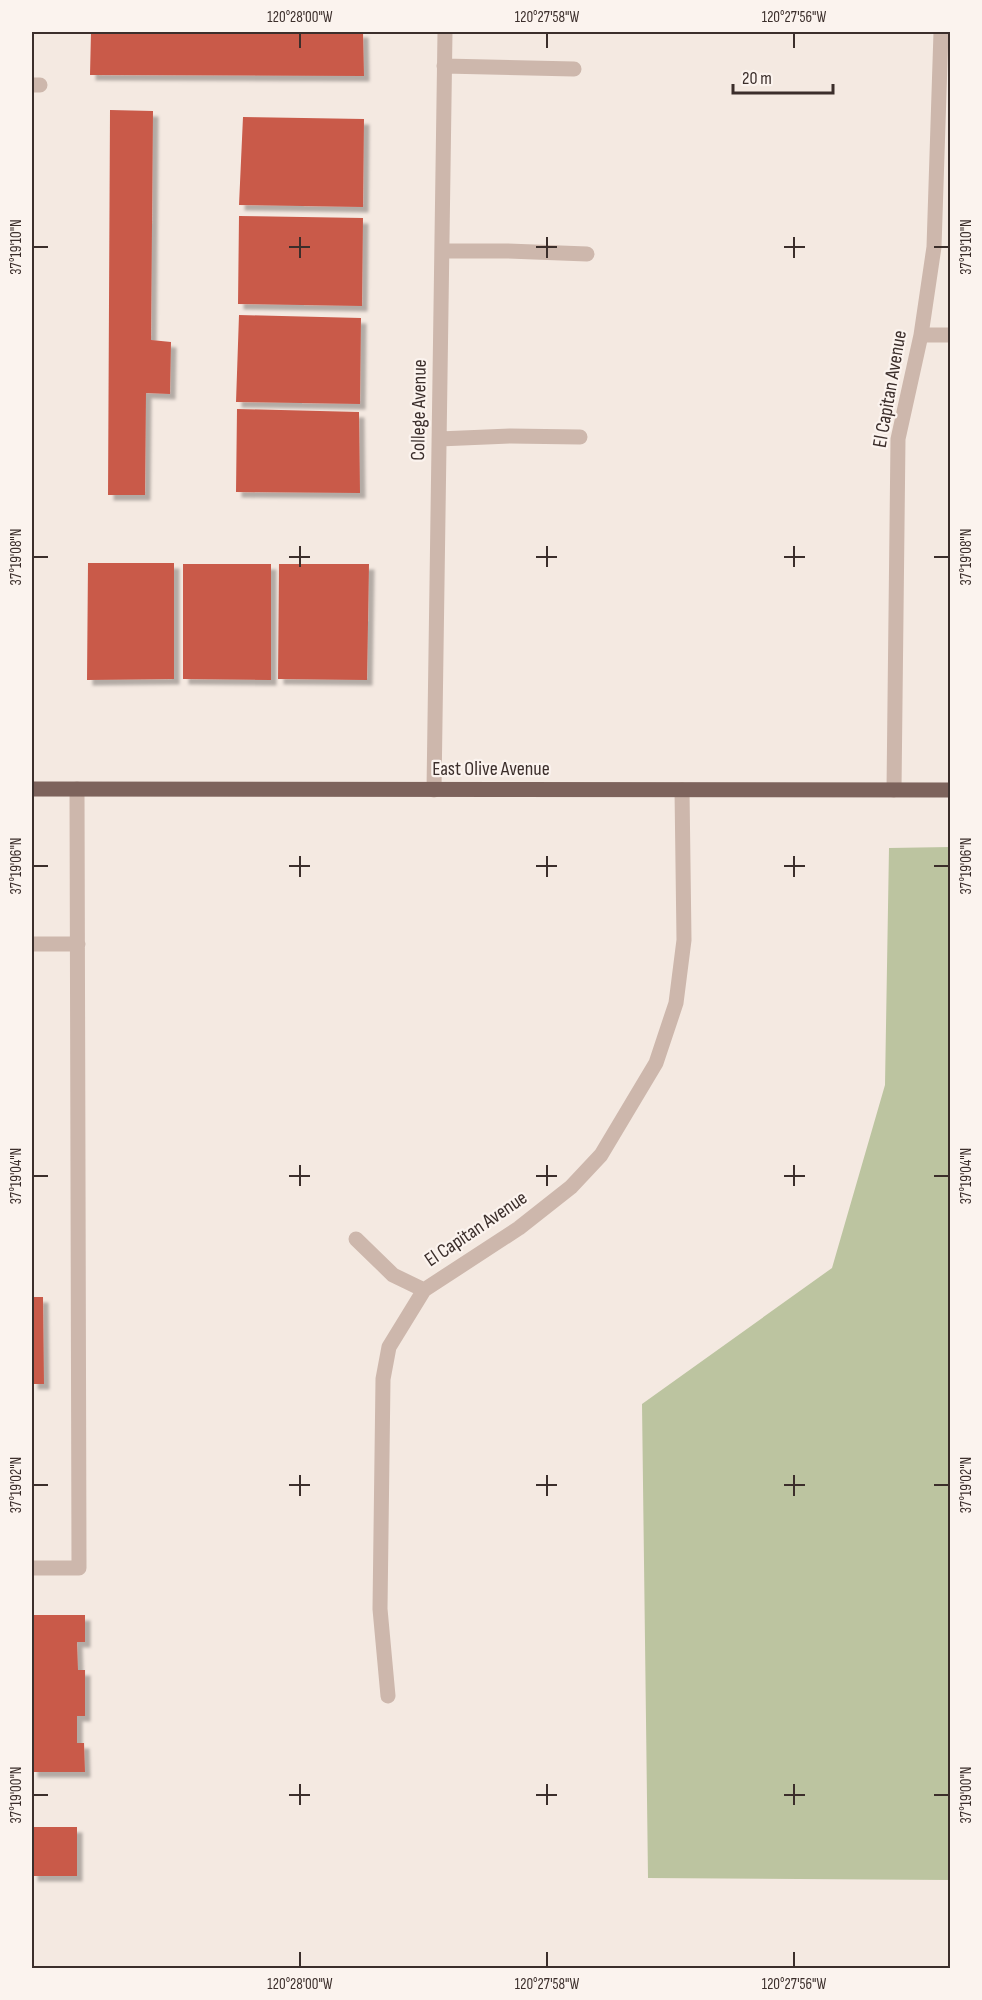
<svg xmlns="http://www.w3.org/2000/svg" width="982" height="2000" font-family="'Sofia Sans Condensed',sans-serif">
<defs>
<filter id="shadow"><feDropShadow dx="5.5" dy="5.5" stdDeviation="1.5" flood-color="#0004"/></filter>
</defs>
<rect width="100%" height="100%" fill="#f4e9e1"/>
<path fill="#bcc4a0" d="M950 847V1880L648 1878 642 1404 832 1268 885 1085 889 848Z"/>
<path fill="#c95a4a" filter="url(#shadow)" d="M91 32H363L364 76 90 75Z
M110 110 153 111 151 340 171 342 170 394 146 393 145 495H108Z
M243 117 364 119 363 207 239 205Z
M239 216 363 218 362 306 238 304Z
M239 315 361 318 360 404 236 402Z
M237 409 359 412 360 493 236 492Z
M88 563H174V679L87 680Z
M183 564H271V680L183 679Z
M279 564H369L367 680 278 679Z
M32 1297H43L44 1384H32Z
M32 1615H85V1642H77L78 1670H85V1716H77V1743H84L85 1772H32Z
M32 1827H77V1876H32Z"/>
<g fill="none" stroke-linecap="round" stroke-linejoin="round">
<path stroke="#cdb7ac" stroke-width="15" d="M444 66 574 69
M32 85H40
M442 251H507L587 254
M921 335H950
M439 439 510 436 580 437
M434 790 445 32
M894 790 898 439 921 335 934 247 941 32
M32 944H78
M356 1239 393 1275 424 1290
M32 1568H79L77 789
M388 1696 380 1609 383 1379 389 1347 424 1290 519 1228 571 1187 601 1155 656 1063 676 1003 684 940 682 790"/>
<path stroke="#7d635c" stroke-width="15" d="M32 789 950 790"/>
</g>
<path fill="none" stroke="#3b2e2b" stroke-width="2" d="M300 33V48M547 33V48M794 33V48M300 237V258M547 237V258M794 237V258M33 247H48M289 247H310M536 247H557M784 247H805M934 247H949M300 546V567M547 546V567M794 546V567M33 557H48M289 557H310M536 557H557M784 557H805M934 557H949M300 856V877M547 856V877M794 856V877M33 866H48M289 866H310M536 866H557M784 866H805M934 866H949M300 1165V1186M547 1165V1186M794 1165V1186M33 1176H48M289 1176H310M536 1176H557M784 1176H805M934 1176H949M300 1475V1496M547 1475V1496M794 1475V1496M33 1485H48M289 1485H310M536 1485H557M784 1485H805M934 1485H949M300 1784V1805M547 1784V1805M794 1784V1805M33 1795H48M289 1795H310M536 1795H557M784 1795H805M934 1795H949M300 1952V1967M547 1952V1967M794 1952V1967"/>
<g text-anchor="middle" dominant-baseline="central" stroke-width="4.5" stroke-linejoin="round" paint-order="stroke">
<g font-size="20" fill="#3b2e2b" stroke="#fbf3ee">
<text transform="translate(890 389) rotate(-80)">El Capitan Avenue</text>
<text transform="translate(419 410) rotate(-89)">College Avenue</text>
<text x="491" y="769">East Olive Avenue</text>
<text transform="translate(476 1229) rotate(-34)">El Capitan Avenue</text>
</g>
</g>
<rect width="982" height="2000" fill="none" stroke="#fbf3ee" stroke-width="66"/>
<path d="M733 84v9h100v-9" fill="none" stroke="#3b2e2b" stroke-width="3"/>
<text x="742" y="84" font-size="18" fill="#3b2e2b" stroke="#fbf3ee" stroke-width="4.5" paint-order="stroke">20 m</text>
<rect x="33" y="33" width="916" height="1934" fill="none" stroke="#3b2e2b" stroke-width="2"/>
<g font-size="15" text-anchor="middle" fill="#3b2e2b">
<text x="300" y="22">120°28'00"W</text>
<text x="547" y="22">120°27'58"W</text>
<text x="794" y="22">120°27'56"W</text>
<text transform="translate(16 247) rotate(-90)" y="5">37°19'10"N</text>
<text transform="translate(966 247) rotate(-90)" y="5">37°19'10"N</text>
<text transform="translate(16 557) rotate(-90)" y="5">37°19'08"N</text>
<text transform="translate(966 557) rotate(-90)" y="5">37°19'08"N</text>
<text transform="translate(16 866) rotate(-90)" y="5">37°19'06"N</text>
<text transform="translate(966 866) rotate(-90)" y="5">37°19'06"N</text>
<text transform="translate(16 1176) rotate(-90)" y="5">37°19'04"N</text>
<text transform="translate(966 1176) rotate(-90)" y="5">37°19'04"N</text>
<text transform="translate(16 1485) rotate(-90)" y="5">37°19'02"N</text>
<text transform="translate(966 1485) rotate(-90)" y="5">37°19'02"N</text>
<text transform="translate(16 1795) rotate(-90)" y="5">37°19'00"N</text>
<text transform="translate(966 1795) rotate(-90)" y="5">37°19'00"N</text>
<text x="300" y="1989">120°28'00"W</text>
<text x="547" y="1989">120°27'58"W</text>
<text x="794" y="1989">120°27'56"W</text>
</g>
</svg>
